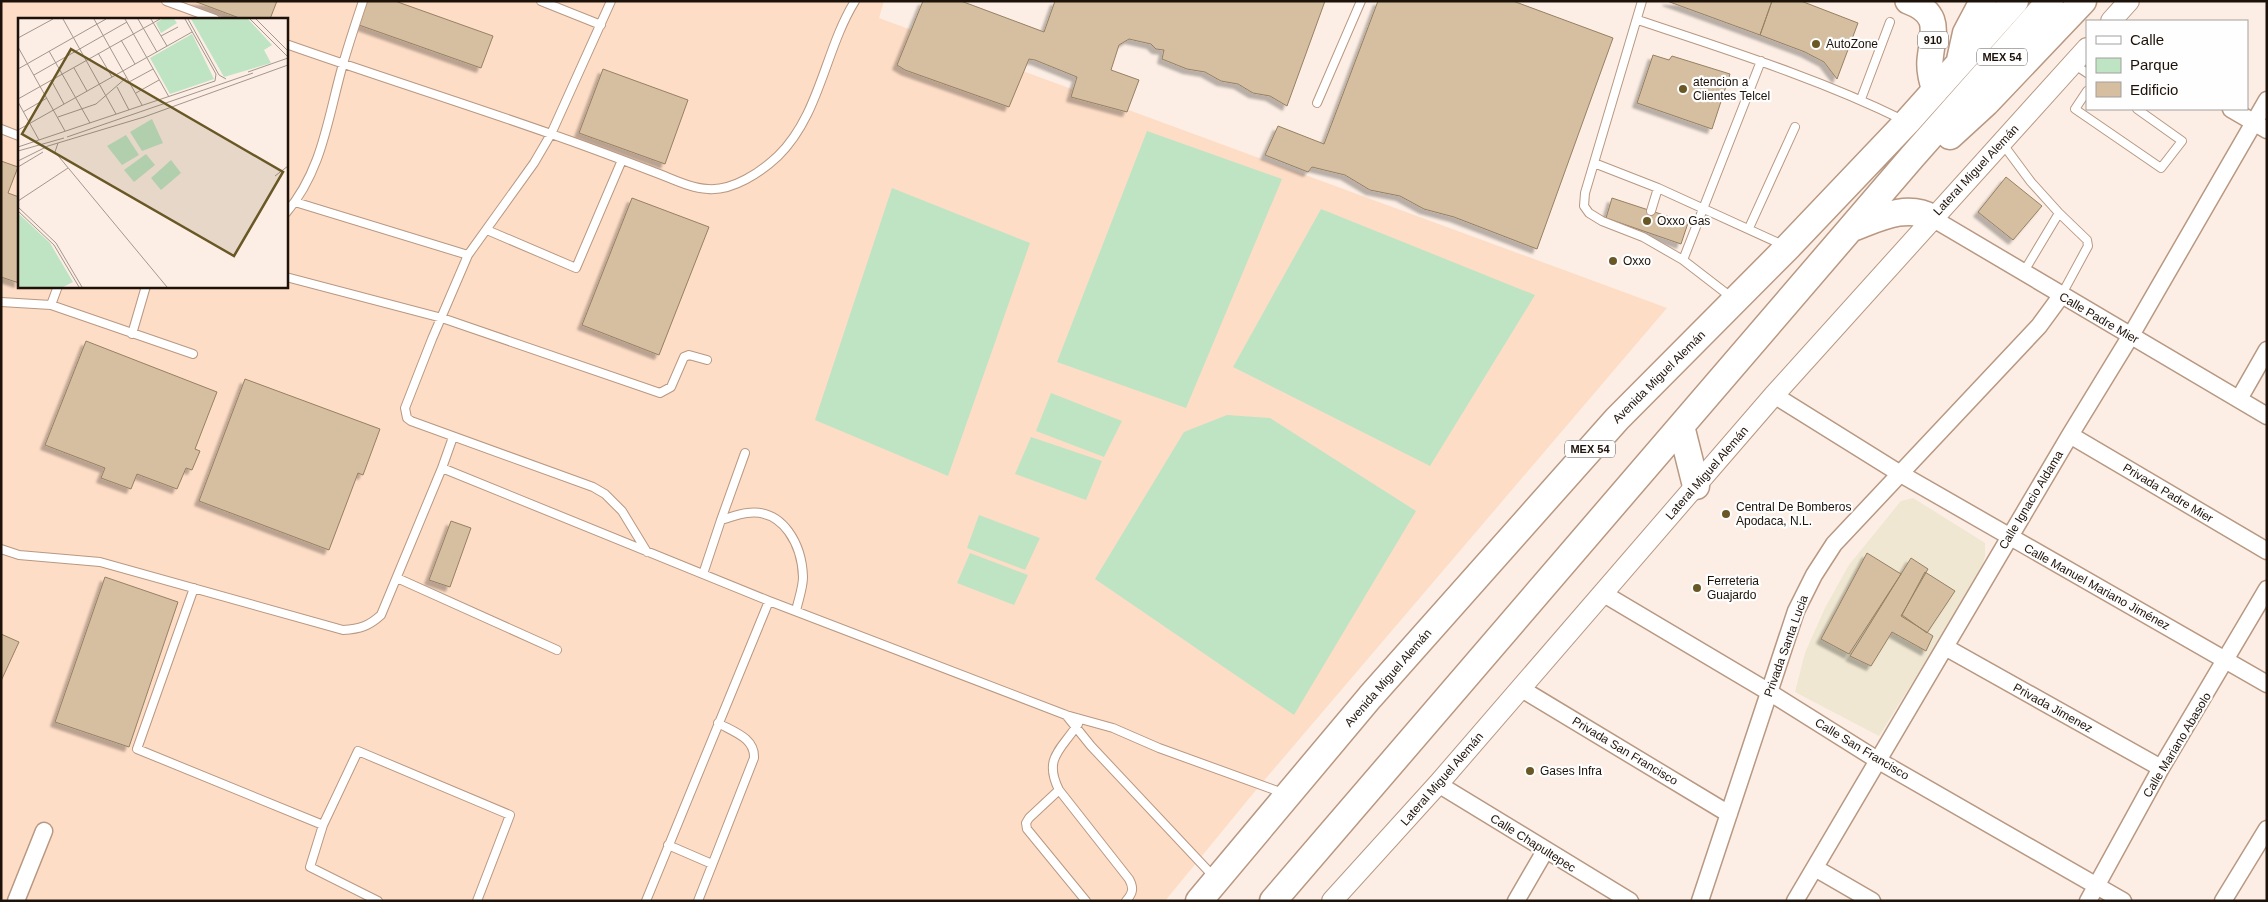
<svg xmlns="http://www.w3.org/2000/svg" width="2268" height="902" font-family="Arial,sans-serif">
<defs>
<filter id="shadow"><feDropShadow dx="-4.5" dy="4.5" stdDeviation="1" flood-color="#0004"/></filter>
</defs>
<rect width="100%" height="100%" fill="#fceee4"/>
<path fill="#feddc6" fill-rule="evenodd" d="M1 1H884L879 18 1667 308 1256 790 1165 901H1ZM19 19H286V286H19Z"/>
<path fill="#efe7d1" d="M1913 498 1985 543V556L1979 576 1879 736 1795 692 1805 653 1825 608 1849 565 1901 501Z"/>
<path fill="#bee4c4" d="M1147 131 1282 179 1186 408 1057 362Z
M892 188 1030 243 948 476 815 420Z
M1321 209 1535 295 1430 466 1233 367Z
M1051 393 1122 421 1104 457 1036 431Z
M1227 415 1270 418 1416 511 1294 715 1095 579 1184 432Z
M1031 437 1102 461 1086 500 1015 474Z
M979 515 1040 538 1025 570 967 548Z
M970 553 1028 575 1014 605 957 583Z"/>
<path fill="#d6bea0" stroke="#968063" filter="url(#shadow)" d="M194 1H277L270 19H242Z
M367 1H395L493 36 481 68 359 25Z
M923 1H961L1044 32 1055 1H1325L1287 106 1270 96 1253 93 1238 84 1221 81 1205 72 1187 69 1162 59 1164 50 1156 49 1151 44 1129 39 1119 45 1111 70 1139 80 1127 112 1071 97 1077 77 1035 60 1029 59 1009 107 905 70 897 65Z
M1378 1H1513L1613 38 1537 249 1454 217 1424 209 1400 196 1370 190 1345 175 1312 167 1308 172 1265 155 1278 126 1324 144Z
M1667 1H1772L1760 35Z
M1772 1H1801L1858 23 1837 79 1824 62 1805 52 1760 35Z
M1653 55 1669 60 1672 56 1730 74 1712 129 1637 103Z
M603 69 688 100 665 164 579 133Z
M1 161 18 167 8 193 19 197V283L1 277Z
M2006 177 2042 206 2013 240 1978 212Z
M632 198 709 227 659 355 582 325Z
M1612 198 1688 223 1681 244 1606 218Z
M86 341 217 392 195 449 200 451 192 470 186 468 177 489 137 474 131 489 101 478 105 468 45 445Z
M245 379 380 429 363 475 358 473 329 550 199 501Z
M451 521 471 528 450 587 429 580Z
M1867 553 1901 574 1849 654 1821 639Z
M1911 558 1928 569 1901 616 1933 636 1926 651 1892 632 1871 666 1850 656Z
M1925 572 1955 591 1927 633 1902 615Z
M105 577 178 602 129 747 55 722Z
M1 634 19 642 1 681Z"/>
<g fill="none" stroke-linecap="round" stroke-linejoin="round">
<defs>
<path id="service" d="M166 1 215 19
M541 1 601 25
M611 1 551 134 534 163 468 255 432 339 405 408 407 418 411 421 593 487 605 494 622 511 647 552
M1642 1 1585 193 1584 206 1589 213 1602 221 1643 237 1683 260 1761 61
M1638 20C1727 50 1818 78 1903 120
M286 44C374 75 463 103 551 134 586 146 620 159 654 172 671 178 689 188 708 189 733 191 761 172 778 156 820 115 825 49 855 1
M2075 65 2087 73
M2087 91 2075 109 2161 168 2182 141 2137 109
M1861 99 1890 22
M1317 103 1361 1
M1 129 19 136
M2002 143 2031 182 2059 213 2023 273
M1594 163 1658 188 1783 245
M295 202 468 255
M1651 211 1658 188
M286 213C323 170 328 116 343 64 349 43 356 22 363 1
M2059 213 2087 240 2088 246 2062 294
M1749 228 1795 127
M487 230 576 268 622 160
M1683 260 1731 297
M286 277 442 318 660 393 671 387 684 357 689 355 707 360
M58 286 51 305 193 354
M1 302 51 305
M132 334 146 286
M442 468 453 437
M721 520 745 453
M1 549 19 555 100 562 343 630C360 629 369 626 381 615L442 468 769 601 1066 715 1113 728 1159 748 1283 793
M703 574 721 520C729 518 738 514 747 513 784 508 802 546 803 577 803 588 798 601 796 611
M397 578 557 650
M194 588 137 749 323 825
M1066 715 1091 746 1215 878
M1078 724C1061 750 1043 758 1059 790L1129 879C1134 888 1133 893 1126 901
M1059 790 1029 818 1026 823 1027 829 1086 901
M668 845 712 864
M378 901 310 867 323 825 358 751 510 815 477 901
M646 901 769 601
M698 901 754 758C755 738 734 732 718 723"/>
<path id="minor" d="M2231 109 2267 130
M1932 218 2267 416
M1774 395 1899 473 2267 684
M2239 399 2267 350
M2070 435 2267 551
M1604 594 1769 692 1879 761 2123 901
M1945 647 2161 768
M1520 688 1729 814
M1438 784 1630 901
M1815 868 1872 901
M16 901 44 831
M1516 901 1545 851
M1700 901 1796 611 1814 575 1834 544 2039 326 2061 296
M1795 901 2070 435 2130 337 2267 100
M2088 901 2161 768 2267 589
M2223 901 2267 829"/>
<path id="tertiary" d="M2111 21 2129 1
M1332 901 1438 784 1774 395 2087 48"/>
<path id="primary" d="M1908 1C1942 14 1933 31 1930 60 1929 71 1932 81 1935 91"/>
<path id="trunk" d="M1960 60 1966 33 1983 1
M1950 136 1986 103 2083 1
M1852 228C1877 219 1907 203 1932 218
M1681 426 1696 486
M1199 901 1370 697 1617 419 1788 247 1907 122 2015 1
M1273 901 1912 157 2050 1"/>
</defs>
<use href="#service" stroke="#b89882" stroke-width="10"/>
<use href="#minor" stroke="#b89882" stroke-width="19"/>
<use href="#tertiary" stroke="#b89882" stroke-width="22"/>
<use href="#primary" stroke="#b89882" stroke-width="28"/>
<use href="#trunk" stroke="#b89882" stroke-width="29"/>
<use href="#service" stroke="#fff" stroke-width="8"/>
<use href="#minor" stroke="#fff" stroke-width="16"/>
<use href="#tertiary" stroke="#fff" stroke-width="20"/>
<use href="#primary" stroke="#fff" stroke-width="25"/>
<use href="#trunk" stroke="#fff" stroke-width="26"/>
</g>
<g fill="#695725" stroke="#fefefe" stroke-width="2">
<circle cx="1816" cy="44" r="5"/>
<circle cx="1683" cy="89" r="5"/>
<circle cx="1647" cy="221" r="5"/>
<circle cx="1613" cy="261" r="5"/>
<circle cx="1726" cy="514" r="5"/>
<circle cx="1697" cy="588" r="5"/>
<circle cx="1530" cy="771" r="5"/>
</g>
<g text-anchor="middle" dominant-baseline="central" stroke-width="4.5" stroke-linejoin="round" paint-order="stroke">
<g fill="#fefefe" stroke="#605952" stroke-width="1">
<rect x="1918" y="31.5" width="30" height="17" rx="4"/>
<rect x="1977" y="48.5" width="50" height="17" rx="4"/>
<rect x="1565" y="440.5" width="50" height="17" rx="4"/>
</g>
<g font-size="11" font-weight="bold" fill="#1d1209">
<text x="1933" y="40">910</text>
<text x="2002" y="57">MEX 54</text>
<text x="1590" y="449">MEX 54</text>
</g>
<g font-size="12" fill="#1d1209" stroke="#fefefe" text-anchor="start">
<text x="1826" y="44">AutoZone</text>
<text x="1693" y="82">atencion a<tspan x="1693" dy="14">Clientes Telcel</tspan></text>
<text x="1657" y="221">Oxxo Gas</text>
<text x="1623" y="261">Oxxo</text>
<text x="1736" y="507">Central De Bomberos<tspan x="1736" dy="14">Apodaca, N.L.</tspan></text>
<text x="1707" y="581">Ferreteria<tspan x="1707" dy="14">Guajardo</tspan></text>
<text x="1540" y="771">Gases Infra</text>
</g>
<g font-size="12" fill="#1d1209" stroke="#fefefe">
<text transform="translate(1976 170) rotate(-47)">Lateral Miguel Alemán</text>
<text transform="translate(2099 318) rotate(30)">Calle Padre Mier</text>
<text transform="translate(1659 377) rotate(-45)">Avenida Miguel Alemán</text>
<text transform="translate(1707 473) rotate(-49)">Lateral Miguel Alemán</text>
<text transform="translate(2168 493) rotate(31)">Privada Padre Mier</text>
<text transform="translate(2031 500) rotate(-59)">Calle Ignacio Aldama</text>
<text transform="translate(2097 587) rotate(29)">Calle Manuel Mariano Jiménez</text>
<text transform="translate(1786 646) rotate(-70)">Privada Santa Lucia</text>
<text transform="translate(1388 678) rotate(-49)">Avenida Miguel Alemán</text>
<text transform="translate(2053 708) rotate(29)">Privada Jimenez</text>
<text transform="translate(2177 745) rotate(-59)">Calle Mariano Abasolo</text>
<text transform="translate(1862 749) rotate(31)">Calle San Francisco</text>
<text transform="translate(1625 751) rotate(31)">Privada San Francisco</text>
<text transform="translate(1442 779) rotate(-49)">Lateral Miguel Alemán</text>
<text transform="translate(1533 843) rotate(32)">Calle Chapultepec</text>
</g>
</g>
<g transform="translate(18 18)">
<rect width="270" height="270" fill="#fceee4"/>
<path d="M144 1H156L159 5 143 15 138 5ZM173 1H230L254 27 246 32 253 45 206 59ZM174 16 196 61 152 76 132 40ZM134 101 145 125 124 133 112 114ZM108 117 121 137 104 147 89 128ZM128 136 137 147 116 164 106 152ZM153 142 163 155 143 172 133 160ZM0 195 32 225 55 264 45 269H0Z" fill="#bee4c4"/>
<path fill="none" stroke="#a3968c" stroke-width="1" d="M45 1 98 96M76 1 124 87M107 1 151 79M120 1 139 34M133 1 149 28M170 1 201 57 208 61M232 1 270 39M238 1 270 33M143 18 160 9M0 20 35 1M103 22 117 46M0 29 47 113M31 33 72 105M80 35 94 59M56 50 69 73M0 51 88 1M230 54 270 40M16 57 109 4M33 62 46 86M111 64 135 51M99 69 111 92M118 75 141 62M0 81 142 1M0 84 21 122M5 94 29 80M40 99 78 86 109 59M0 112 174 14M49 119 235 55M40 125 37 134 149 269M0 129 197 63 198 56 167 1M0 133 46 120M0 143 30 128 126 99 270 47M0 149 25 134M257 158 270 148M0 183 50 150M0 189 38 225 64 269M0 193 36 227 61 269"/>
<path fill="#695725" fill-opacity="0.15" stroke="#695725" stroke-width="2.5" d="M53 31 265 154 216 238 4 116Z"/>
<rect width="270" height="270" fill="none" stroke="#1d1209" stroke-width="2.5"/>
</g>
<rect width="2268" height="902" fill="none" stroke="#1d1209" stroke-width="5"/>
<rect x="2086" y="20" width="162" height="90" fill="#fefefe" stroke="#a4a09c"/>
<rect x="2096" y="36" width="25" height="8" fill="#ffffff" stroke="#a4a09c"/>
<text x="2130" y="45" font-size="15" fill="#1d1209">Calle</text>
<rect x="2096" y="58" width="25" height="15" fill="#bee4c4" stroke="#a4a09c"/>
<text x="2130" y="70" font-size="15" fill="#1d1209">Parque</text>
<rect x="2096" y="82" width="25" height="15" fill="#d6bea0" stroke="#a4a09c"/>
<text x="2130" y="95" font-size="15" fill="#1d1209">Edificio</text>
</svg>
